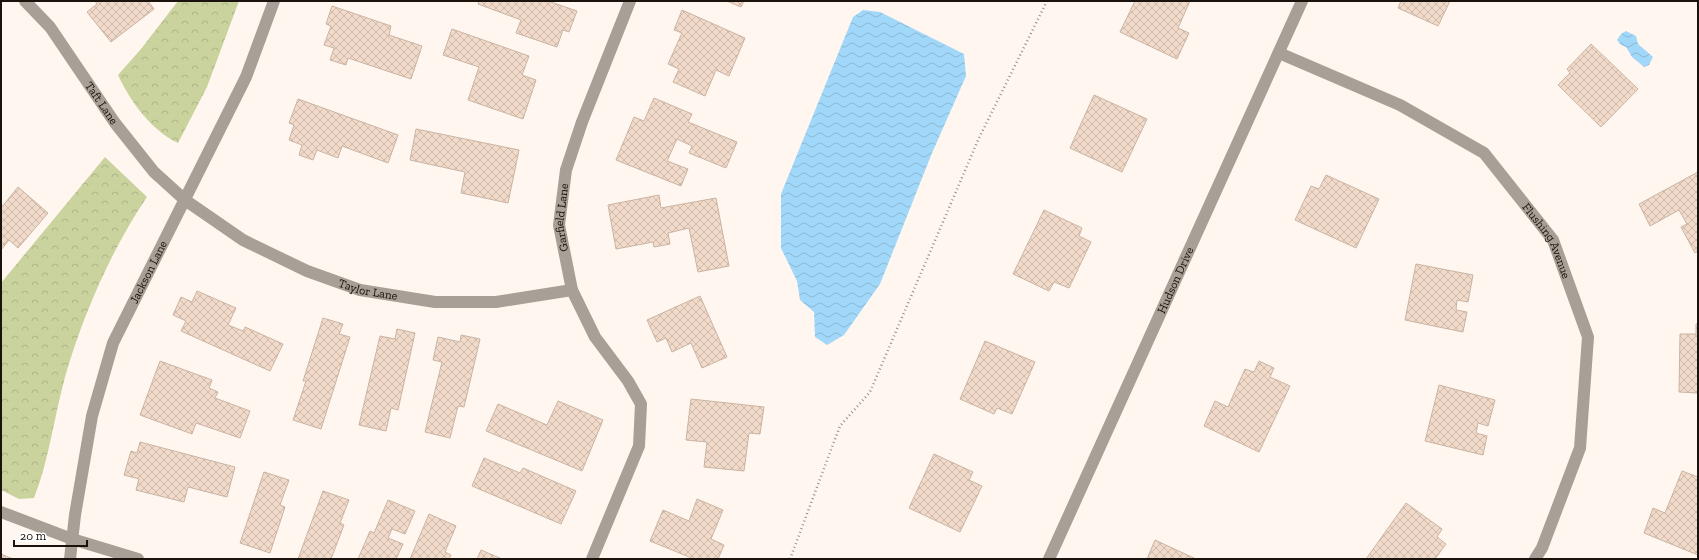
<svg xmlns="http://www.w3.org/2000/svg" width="1699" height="560" font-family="'Zilla Slab',serif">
<defs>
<pattern id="forest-crowns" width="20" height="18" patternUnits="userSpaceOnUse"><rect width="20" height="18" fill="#cad39e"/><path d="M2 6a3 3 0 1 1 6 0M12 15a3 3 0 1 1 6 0" fill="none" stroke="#adb487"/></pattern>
<pattern id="water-waves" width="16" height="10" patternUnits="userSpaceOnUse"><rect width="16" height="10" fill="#a1d7f8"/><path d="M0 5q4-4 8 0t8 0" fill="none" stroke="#8ab8d3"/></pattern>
<pattern id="building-cross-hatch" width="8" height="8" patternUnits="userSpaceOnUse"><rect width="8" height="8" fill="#f1dac9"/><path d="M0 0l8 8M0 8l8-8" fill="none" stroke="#cebaab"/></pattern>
</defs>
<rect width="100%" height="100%" fill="#fff6ef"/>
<path fill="url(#forest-crowns)" d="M178 1H239L207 87 178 143C151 130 130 101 118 75L141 49Z
M105 157 147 197C111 250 83 315 65 377 54 417 49 460 34 498L19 499 1 490V283Z"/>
<path fill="url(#water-waves)" d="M863 10 880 12 964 54 966 76 932 153 880 284 844 335 827 345 815 337 814 312 800 300 797 281 781 248V194L853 17Z
M1626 31 1636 36 1638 44 1653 57 1649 65 1644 67 1632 57 1626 47 1621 45 1617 40 1621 34Z"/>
<path fill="url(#building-cross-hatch)" stroke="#cab4a3" d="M95 1H148L154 9 111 42 87 12 97 4Z
M479 1H548L577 11 569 32 563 30 557 47 516 33 521 20 478 4Z
M727 1H744L741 7Z
M1135 1H1190L1178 28 1189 33 1177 59 1120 32Z
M1401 1H1450L1438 26 1398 8Z
M332 6 391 26 389 35 422 46 411 79 348 58 346 65 330 60 334 48 324 45 331 26 326 24Z
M682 10 745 38 729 76 716 70 705 96 673 82 679 69 668 64 682 33 674 30Z
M452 29 529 56 522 75 536 80 523 119 468 100 479 67 443 55Z
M1591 44 1638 89 1601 127 1558 85 1570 73 1567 69Z
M1094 95 1147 119 1122 172 1070 148Z
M654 98 692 114 688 122 737 142 726 168 689 153 692 146 677 139 667 161 688 169 681 186 616 160 634 117 644 121Z
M298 99 398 135 388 163 342 146 338 158 317 150 313 160 299 155 302 145 289 140 294 125 289 123Z
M416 129 519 150 508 203 461 193 465 172 410 160Z
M1698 172V251L1695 253 1681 227 1687 224 1679 210 1650 226 1639 204Z
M1326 175 1379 199 1356 248 1295 220 1311 186 1319 189Z
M18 187 48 213 18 248 9 240 1 250V208Z
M659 195 661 208 716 198 729 266 698 272 689 228 668 233 670 244 654 247 653 242 616 249 608 205Z
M1044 210 1082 228 1079 236 1091 242 1069 288 1054 282 1049 291 1013 274Z
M1416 264 1473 275 1468 302 1457 300 1456 310 1467 312 1463 332 1405 320Z
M197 291 236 308 228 325 243 331 245 327 283 344 270 371 181 331 186 321 173 315 181 297 192 302Z
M700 296 727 357 702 368 691 343 672 352 666 338 657 342 647 320Z
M323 318 343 324 339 334 350 337 321 429 293 420 306 381H303Z
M1696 324H1698V393L1679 392 1680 334H1696Z
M397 329 415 333 398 410 391 408 386 431 359 425 380 336 395 339Z
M461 335 480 339 464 407 458 406 450 438 425 432 442 362 433 360 438 337 460 342Z
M985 341 1035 362 1012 414 997 408 994 414 960 399Z
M160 361 212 380 209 388 218 392 215 398 250 411 240 438 196 423 192 434 140 415Z
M1259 361 1274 368 1270 377 1290 386 1259 452 1204 426 1215 401 1228 407 1245 369 1254 372Z
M1439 385 1495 400 1488 426 1478 423 1476 433 1487 436 1483 455 1425 441Z
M691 399 764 407 760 434 749 433 744 471 704 467 707 442 686 440Z
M558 401 603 420 582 471 486 431 498 404 547 425Z
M140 442 235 467 227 497 188 487 184 502 136 490 139 479 124 475 131 451 137 453Z
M934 454 973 472 969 480 982 486 960 532 909 508Z
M484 458 520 473 523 468 576 491 561 524 472 486Z
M1682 471 1698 477V555L1644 533 1653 508 1665 513Z
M264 472 289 480 280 505 285 507 270 553 240 543Z
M323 491 349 500 340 523 344 525 331 559H298Z
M697 499 723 510 711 539 724 545 718 559H694L650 541 663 510 689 521Z
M388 500 415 511 405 534 392 529 388 538 403 544 396 559H358L370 531 374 533Z
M1406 503 1442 529 1437 537 1446 544 1435 559H1366Z
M429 514 456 526 445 552 451 555 449 559H410Z
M1155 540 1196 559H1147Z
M481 550 502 559H477Z
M1 554 13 559H1Z"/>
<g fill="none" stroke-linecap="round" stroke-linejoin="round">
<path stroke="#99908a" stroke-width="2.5" stroke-dasharray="1 3" stroke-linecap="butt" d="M790 559 840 426 870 392 979 138 1047 1"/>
<g stroke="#a7a097" stroke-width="12">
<path id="s1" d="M25 1 50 27 115 123 154 172 185 200 243 240 307 271 360 290 435 302H496L572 290"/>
<path id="s2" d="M1279 53 1400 105 1484 153 1553 240 1588 337 1580 448 1542 548 1535 559"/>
<path d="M1 512 72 539 138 559"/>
<path id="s3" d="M70 559 75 515 92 416 113 343 246 77 274 1"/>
<path id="s4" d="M592 559 639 446 641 404 628 381 595 337 572 290 559 225 566 170 582 122 630 1"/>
<path id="s5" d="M1049 559 1302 1"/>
</g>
</g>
<g text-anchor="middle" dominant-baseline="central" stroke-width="3" stroke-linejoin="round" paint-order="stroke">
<g font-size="12" fill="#1a120c" stroke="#fff">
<text stroke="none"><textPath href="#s1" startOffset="128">Taft Lane</textPath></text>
<text stroke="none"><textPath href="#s4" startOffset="372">Garfield Lane</textPath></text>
<text stroke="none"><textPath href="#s2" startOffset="337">Flushing Avenue</textPath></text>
<text stroke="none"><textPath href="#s3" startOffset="300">Jackson Lane</textPath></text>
<text stroke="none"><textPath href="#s5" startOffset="306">Hudson Drive</textPath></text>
<text stroke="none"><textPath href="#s1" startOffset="462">Taylor Lane</textPath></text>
</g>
</g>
<rect width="1699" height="560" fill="none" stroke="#1a120c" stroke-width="4"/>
<path d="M14 540v6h73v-6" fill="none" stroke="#1a120c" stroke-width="2"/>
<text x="20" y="540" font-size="12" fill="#1a120c" stroke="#ffffff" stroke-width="3" paint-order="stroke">20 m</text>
</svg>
